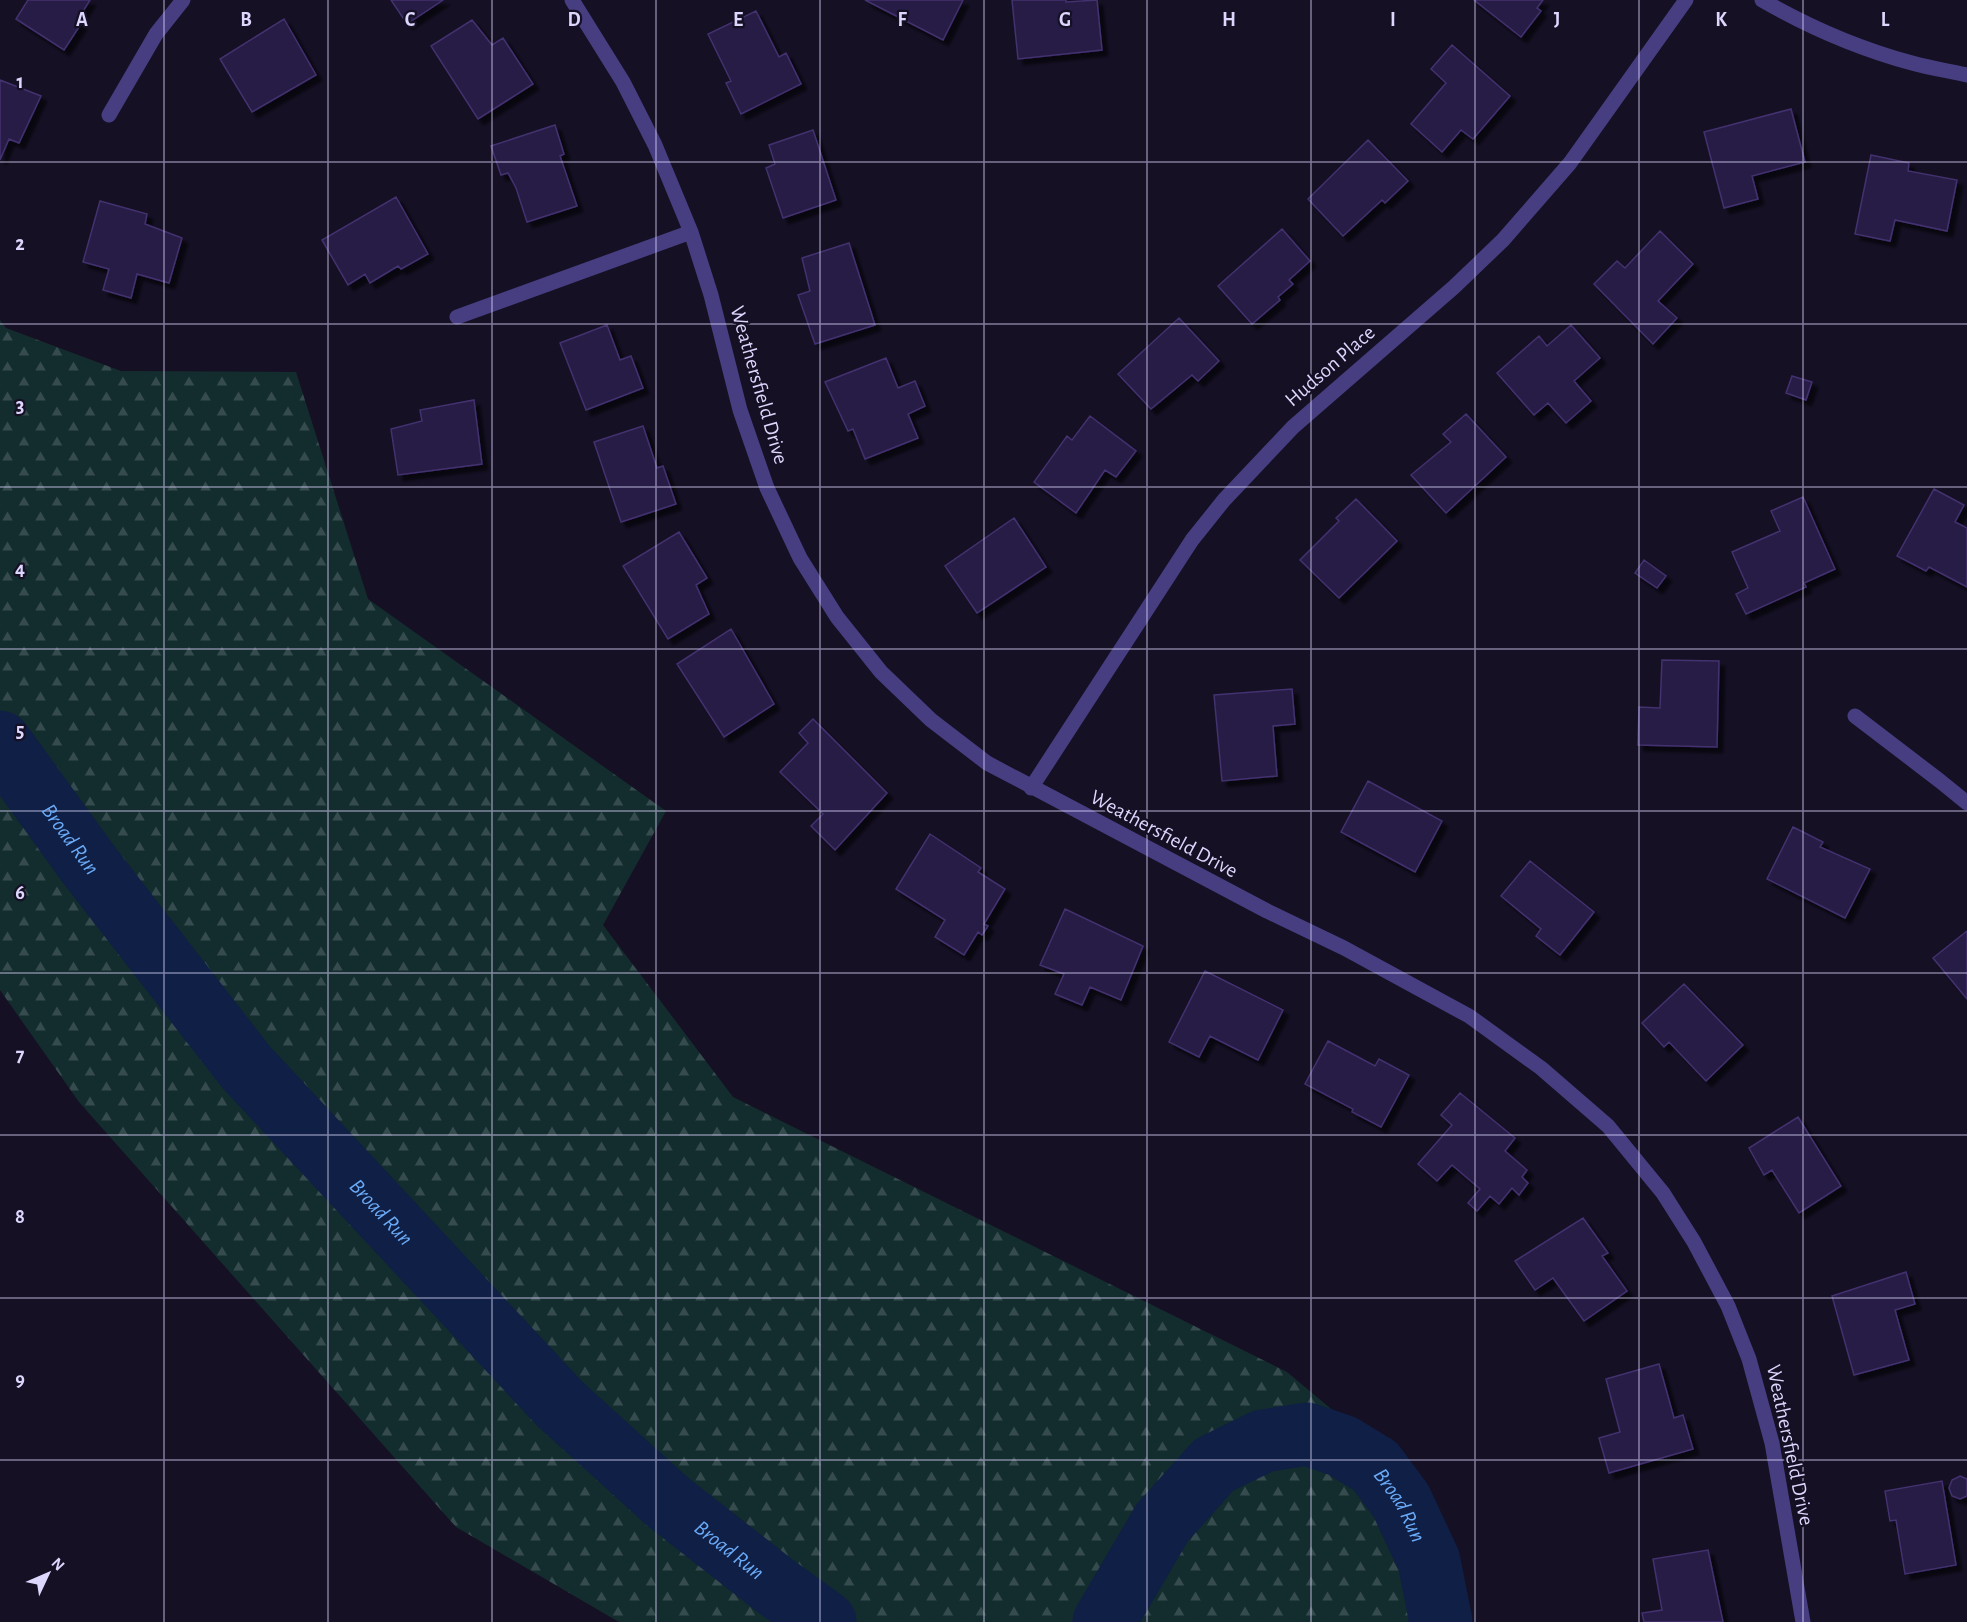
<svg xmlns="http://www.w3.org/2000/svg" width="1967" height="1622" font-family="'Alegreya Sans',sans-serif">
<defs>
<pattern id="forest-firs" width="22" height="20" patternUnits="userSpaceOnUse" patternTransform="scale(1.5)"><rect width="22" height="20" fill="#132d2e"/><path d="M5 1l3.5 6h-7zM16 11l3.5 6h-7z" fill="#354b4d"/></pattern>
<filter id="shadow"><feDropShadow dx="5.5" dy="5.5" stdDeviation="1.5" flood-color="#0009"/></filter>
</defs>
<rect width="100%" height="100%" fill="#151024"/>
<path fill="url(#forest-firs)" d="M0 320 6 328 121 371 296 372 368 599 666 811 603 925 733 1097 1287 1372 1399 1466 1471 1622H619L456 1527 79 1102 0 990Z"/>
<g fill="none" stroke-linecap="round" stroke-linejoin="round">
<g stroke="#0f1f45" stroke-width="63">
<path id="s1" d="M0 742 89 865 246 1067 560 1404 668 1502 774 1585 825 1622"/>
<path id="s2" d="M1104 1622 1162 1523 1214 1465 1263 1441 1307 1434 1342 1446 1375 1466 1401 1501 1429 1561 1441 1622"/>
</g>
</g>
<path fill="#281d44" stroke="#42316f" stroke-width="1.5" filter="url(#shadow)" d="M28 0H90L77 21 81 24 64 50 16 19Z
M391 0H443L407 24Z
M865 0H963L943 40Z
M1012 0H1066V2L1097 0 1102 50 1018 59Z
M1474 0H1543L1537 8 1541 11 1521 37Z
M756 11 779 57 786 53 801 84 741 114 726 83 731 81 708 34Z
M284 19 316 75 252 112 220 59Z
M472 20 492 45 503 38 533 84 478 119 431 46Z
M1452 45 1510 96 1473 139 1461 130 1442 152 1411 124 1446 83 1431 69Z
M0 80 41 96 19 143 9 139 0 160Z
M1791 109 1805 162 1752 176 1758 199 1724 208 1704 132Z
M555 125 564 154 560 156 577 206 527 222 516 188 508 173 501 175 491 146Z
M813 130 836 200 783 218 766 168 775 164 769 145Z
M1368 140 1408 181 1385 203 1382 200 1343 236 1308 199Z
M1871 155 1909 163 1908 171 1957 180 1947 231 1895 220 1890 241 1855 234Z
M396 197 428 254 401 269 398 266 370 283 365 274 348 285 322 240Z
M100 201 147 214 145 224 182 238 169 283 137 274 131 298 103 290 109 269 83 262Z
M1282 229 1310 261 1289 280 1293 284 1278 297 1280 300 1252 324 1218 286Z
M1660 231 1693 264 1658 301 1677 318 1653 344 1594 284 1617 261 1625 268Z
M849 243 875 325 815 344 798 295 810 291 802 258Z
M1179 318 1219 361 1198 381 1192 375 1151 409 1118 374Z
M607 325 620 360 631 356 643 388 586 410 560 343Z
M1571 325 1600 358 1574 381 1591 401 1566 423 1548 403 1534 415 1497 373 1539 336 1547 346Z
M886 358 898 388 915 381 925 406 908 414 918 438 865 459 853 429 848 431 825 382Z
M1792 376 1812 382 1806 400 1786 393Z
M474 400 482 464 398 475 391 429 422 421 420 410Z
M1466 414 1506 457 1446 513 1411 475 1451 442 1443 434Z
M1090 416 1136 451 1116 477 1105 470 1076 513 1034 482 1067 436 1072 440Z
M643 426 657 468 663 466 676 504 621 522 594 442Z
M1934 489 1964 505 1955 522 1967 528V587L1929 567 1926 571 1897 556Z
M1803 497 1835 569 1804 583 1806 587 1746 614 1736 594 1748 588 1732 552 1780 531 1771 511Z
M1356 499 1397 541 1339 598 1300 560 1339 521 1336 518Z
M1014 518 1046 567 977 613 945 566Z
M679 532 707 578 696 585 709 614 668 639 623 566Z
M1644 560 1666 576 1657 588 1635 573Z
M731 629 774 704 724 737 677 664Z
M1662 660 1719 661 1717 747 1638 745 1639 707 1660 708Z
M1292 689 1295 724 1273 726 1277 776 1222 781 1214 695Z
M813 719 887 793 835 850 811 826 823 814 780 772 808 743 799 733Z
M1368 781 1442 821 1415 872 1341 832Z
M1793 827 1823 842 1820 847 1870 869 1845 918 1767 879Z
M930 834 981 868 978 872 1005 889 984 924 988 926 982 935 978 932 964 955 935 937 945 920 896 889Z
M1530 861 1594 912 1560 955 1536 936 1541 929 1501 896Z
M1065 909 1143 946 1121 1000 1090 987 1082 1005 1055 994 1064 974 1040 965Z
M1967 931V999L1933 958Z
M1205 971 1283 1010 1258 1060 1210 1036 1199 1057 1169 1042Z
M1684 984 1743 1045 1706 1081 1669 1042 1664 1047 1642 1023Z
M1328 1041 1375 1066 1379 1059 1409 1075 1381 1127 1352 1112 1353 1109 1305 1084Z
M1460 1093 1515 1138 1505 1151 1527 1170 1522 1177 1528 1183 1519 1195 1512 1188 1499 1204 1490 1196 1477 1211 1468 1203 1480 1189 1452 1165 1437 1181 1418 1164 1452 1125 1441 1115Z
M1798 1117 1841 1186 1799 1213 1772 1170 1764 1175 1749 1148Z
M1583 1218 1608 1253 1602 1256 1627 1291 1584 1321 1553 1278 1535 1290 1515 1261Z
M1906 1272 1915 1304 1895 1310 1909 1360 1854 1375 1832 1296Z
M1659 1364 1674 1418 1683 1415 1693 1449 1609 1473 1599 1438 1620 1432 1606 1379Z
M1960 1476 1967 1479V1496L1960 1499 1952 1496 1949 1488 1952 1480Z
M1942 1481 1956 1565 1905 1574 1896 1520 1890 1521 1885 1491Z
M1708 1550 1723 1622H1644L1642 1613 1662 1610 1653 1559Z"/>
<g fill="none" stroke-linecap="round" stroke-linejoin="round">
<path stroke="#463e81" stroke-width="15" d="M572 0 623 82 655 145 691 232 711 295 740 410 767 488 800 558 837 617 881 672 931 720 987 763 1267 911 1344 948 1469 1016 1541 1068 1608 1126 1663 1193 1694 1242 1728 1306 1749 1359 1772 1443 1803 1622
M1762 0C1809 27 1860 49 1912 63 1930 68 1949 71 1967 75
M109 115 156 34 183 0
M457 317 691 232
M1855 716 1940 781 1967 803
M1031 788 1192 540 1224 500 1293 427 1454 287 1503 240 1570 163 1686 0"/>
</g>
<path fill="none" stroke="#ddd6fd" stroke-width="1.5" stroke-opacity="0.55" d="M164 0V1622M328 0V1622M492 0V1622M656 0V1622M820 0V1622M984 0V1622M1147 0V1622M1311 0V1622M1475 0V1622M1639 0V1622M1803 0V1622M0 162H1967M0 324H1967M0 487H1967M0 649H1967M0 811H1967M0 973H1967M0 1135H1967M0 1298H1967M0 1460H1967"/>
<g text-anchor="middle" dominant-baseline="central" stroke-width="4.5" stroke-linejoin="round" paint-order="stroke">
<g font-size="21" fill="#ddd6fd" stroke="#151024">
<text transform="translate(1330 366) rotate(-41)">Hudson Place</text>
<text transform="translate(759 385) rotate(74)">Weathersfield Drive</text>
<text transform="translate(1164 834) rotate(28)">Weathersfield Drive</text>
<text transform="translate(1790 1445) rotate(78)">Weathersfield Drive</text>
</g>
<g font-size="22" font-style="italic" fill="#6aaaf7" stroke="#151024">
<text stroke="none"><textPath href="#s1" startOffset="120">Broad Run</textPath></text>
<text stroke="none"><textPath href="#s1" startOffset="606">Broad Run</textPath></text>
<text stroke="none"><textPath href="#s2" startOffset="414">Broad Run</textPath></text>
<text stroke="none"><textPath href="#s1" startOffset="1092">Broad Run</textPath></text>
</g>
</g>
<g font-size="20" text-anchor="middle" font-weight="bold" fill="#ddd6fd" stroke="#151024" stroke-width="4.5" stroke-linejoin="round" paint-order="stroke">
<text x="82" y="26">A</text>
<text x="246" y="26">B</text>
<text x="410" y="26">C</text>
<text x="574" y="26">D</text>
<text x="738" y="26">E</text>
<text x="902" y="26">F</text>
<text x="1065" y="26">G</text>
<text x="1229" y="26">H</text>
<text x="1393" y="26">I</text>
<text x="1557" y="26">J</text>
<text x="1721" y="26">K</text>
<text x="1885" y="26">L</text>
<text x="20" y="88">1</text>
<text x="20" y="250">2</text>
<text x="20" y="412">3</text>
<text x="20" y="575">4</text>
<text x="20" y="737">5</text>
<text x="20" y="899">6</text>
<text x="20" y="1061">7</text>
<text x="20" y="1223">8</text>
<text x="20" y="1386">9</text>
</g>
<g transform="translate(48 1574) rotate(46)" stroke="#151024" stroke-width="4.5" paint-order="stroke">
<path d="M0-4.5L10 22L0 15L-10 22Z" fill="#ddd6fd"/>
<text y="-9" font-size="16" font-weight="bold" text-anchor="middle" fill="#ddd6fd">N</text>
</g>
</svg>
